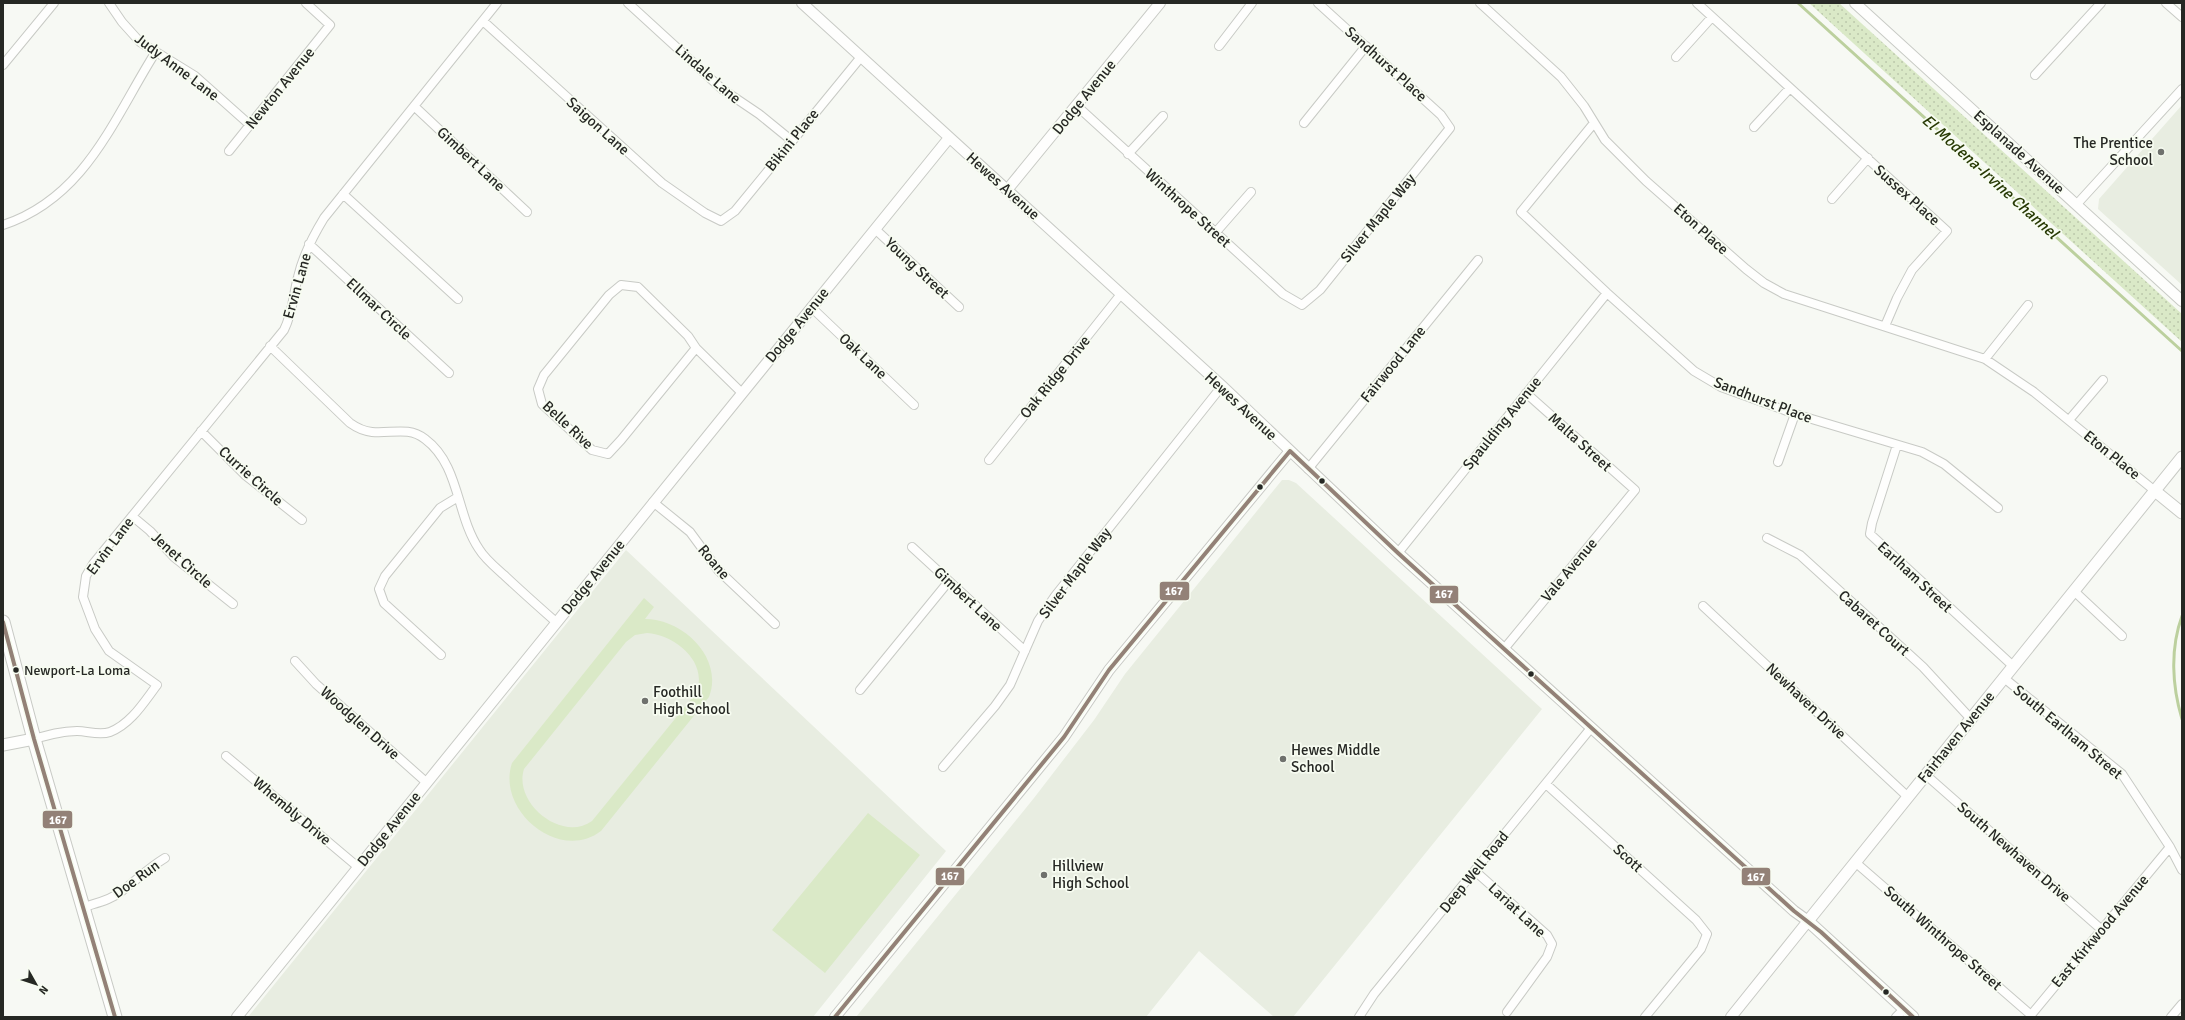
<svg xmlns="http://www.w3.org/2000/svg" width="2185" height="1020" font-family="Signika,sans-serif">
<defs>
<pattern id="park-dots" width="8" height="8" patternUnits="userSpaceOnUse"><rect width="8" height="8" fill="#dae9c7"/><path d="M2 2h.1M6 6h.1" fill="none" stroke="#bbc8ab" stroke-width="1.8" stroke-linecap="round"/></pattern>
</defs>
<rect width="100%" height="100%" fill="#f7f9f4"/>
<path fill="#e8ede1" d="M2182 105V285L2098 209 2099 199Z
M1282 480H1289L1296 483 1542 709 1293 1017H1274L1199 951 1146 1017H856L1034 798 1094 720 1125 674Z
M626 550 946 851 813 1017H248Z"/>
<path fill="#dae9c7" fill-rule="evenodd" d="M644 598 654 607 645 619C683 619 724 658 709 697L601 831C559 863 496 810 512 763ZM647 633C676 635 709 663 696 693L592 821C562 843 513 803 524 769L626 642 635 635Z
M868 813 920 855 825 973 772 930Z"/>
<path fill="url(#park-dots)" d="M1809 3H1839L2182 314V342Z"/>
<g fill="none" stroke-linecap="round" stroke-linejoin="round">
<path stroke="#bcd09e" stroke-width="3" d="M1798 3 2182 351
M2182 616C2170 649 2172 686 2182 719"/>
<defs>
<path id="minor" d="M109 3 122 22 140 42 195 76 250 125
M628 3 722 89 759 114 791 140
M1480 3 1561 77 1584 106 1605 140 1646 181 1746 269 1764 283 1784 294 1985 359 2034 392 2155 491
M1697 3 1947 231 1912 270 1897 298 1885 326
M2166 3 2182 17
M483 21 662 183 705 213 721 221 735 211 861 57
M1219 46 1252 3
M1676 57 1712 17
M3 65 54 3
M2035 75 2101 3
M414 106 527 212
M1077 106 1283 294 1302 305 1320 290 1450 128 1441 115 1318 3
M1304 123 1366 46
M1594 123 1521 212 1607 293 1694 371 1721 387 1795 414 1922 452 1944 464 1998 508
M1754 127 1790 88
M229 151 330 25 306 3
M1128 154 1163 116
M343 194 458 299
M1832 199 1868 158
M2077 204 2182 89
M3 225C85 198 113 120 155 53
M875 229 959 307
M1216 232 1251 192
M309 244 449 373
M621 285 638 287 688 336 696 348 621 440 608 454 592 450 542 404 538 389 544 375 609 295Z
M811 307 914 405
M270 346 350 423C357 428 363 431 372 432 391 434 408 426 425 439 460 465 456 515 479 549 485 559 495 567 504 575 521 591 539 607 556 622
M696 348 742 393
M1985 359 2028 305
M2069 420 2103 380
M201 431 245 475 302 520
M1897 445 1872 523 1870 534 2013 666
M989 460 1121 294
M1778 462 1795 414
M1308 469 1478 260
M653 502 690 532 718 570 775 624
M132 516 150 531 174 557 233 604
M1767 538 1800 555 1923 667 1971 719
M912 547 1025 651
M1398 553 1607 293
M2074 591 2122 636
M1703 606 1908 797
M1504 649 1635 490 1526 393
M441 655 384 603 379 589 385 576 440 508 458 497
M295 661 316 684 426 782
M2004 678 2122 774 2170 847 2182 870
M860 690 949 581
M34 739C48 735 62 731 77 731 88 731 99 736 110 732 131 724 144 702 157 685L109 651 95 629 83 597 86 576 93 564 284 330C293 312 293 295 298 277 303 255 313 236 324 218L497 3
M226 756 358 867
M943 767 995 706 1010 685 1038 621 1055 596 1222 386
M1926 775 2102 930
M1546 784 1696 920 1707 934 1701 949 1645 1017
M1855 862 2031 1015 2170 847
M1475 871 1547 935 1552 944 1547 957 1507 1012
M84 907C96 903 111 900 122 891 138 879 147 869 165 858
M1359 1017 1374 994 1591 728
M1896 1017 1904 1009
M2171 1017 2182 1004"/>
<path id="tertiary" d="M802 3 1222 386 1398 553 1794 911 1808 921 1731 1017
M1855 3 2182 301
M1007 190 1160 3
M237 1017 949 138
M835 1017 1064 737 1109 670 1290 451"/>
<path id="secondary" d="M2155 491 2182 513
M3 745 34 739
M1913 1017 1808 921 2182 457"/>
<path id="primary" d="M3 622 34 739 115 1017"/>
</defs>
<use href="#minor" stroke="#c8cac5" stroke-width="10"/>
<use href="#tertiary" stroke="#c8cac5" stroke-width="12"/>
<use href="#secondary" stroke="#c8cac5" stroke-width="13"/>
<use href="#primary" stroke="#c8cac5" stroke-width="15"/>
<use href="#minor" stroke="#fefefd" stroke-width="8"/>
<use href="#tertiary" stroke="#fefefd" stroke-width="10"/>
<use href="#secondary" stroke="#fefefd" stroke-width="11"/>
<use href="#primary" stroke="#fefefd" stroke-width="13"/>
<defs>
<path id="bus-1" d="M1290 451 1398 553 1794 911 1821 932 1913 1017
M3 622 34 739 115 1017
M835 1017 1064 737 1109 670 1290 451"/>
</defs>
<use href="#bus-1" stroke="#f7fcf1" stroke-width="7"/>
<use href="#bus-1" stroke="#938177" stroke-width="4"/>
</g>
<g fill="#6f716d" stroke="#f7fcf1" stroke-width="1.5">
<circle cx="2161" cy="152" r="4"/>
<circle cx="645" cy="701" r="4"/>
<circle cx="1283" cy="759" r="4"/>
<circle cx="1044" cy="875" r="4"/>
</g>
<g fill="#262824" stroke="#f7fcf1" stroke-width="1.5">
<circle cx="1322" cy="481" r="3.5"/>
<circle cx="1260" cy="487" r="3.5"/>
<circle cx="16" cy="670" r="3.5"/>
<circle cx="1531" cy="674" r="3.5"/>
<circle cx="1886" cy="992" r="3.5"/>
</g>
<g text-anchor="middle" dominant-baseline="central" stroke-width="3.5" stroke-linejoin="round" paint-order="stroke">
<g font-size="14" fill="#262824" stroke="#f7fcf1" text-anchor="start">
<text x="24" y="670">Newport-La Loma</text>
</g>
<g font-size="15" fill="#262824" stroke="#f7fcf1">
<text transform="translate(1386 64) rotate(42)">Sandhurst Place</text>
<text transform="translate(177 67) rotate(37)">Judy Anne Lane</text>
<text transform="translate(708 74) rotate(41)">Lindale Lane</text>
<text transform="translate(280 88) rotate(-51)">Newton Avenue</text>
<text transform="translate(1084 97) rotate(-51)">Dodge Avenue</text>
<text transform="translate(598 126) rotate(42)">Saigon Lane</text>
<text transform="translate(792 140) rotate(-51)">Bikini Place</text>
<text transform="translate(2019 152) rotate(42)">Esplanade Avenue</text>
<text transform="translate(471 159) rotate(43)">Gimbert Lane</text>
<text transform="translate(1003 186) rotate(42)">Hewes Avenue</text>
<text transform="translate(1907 195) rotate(42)">Sussex Place</text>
<text transform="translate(1188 208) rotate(42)">Winthrope Street</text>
<text transform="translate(1378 218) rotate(-51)">Silver Maple Way</text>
<text transform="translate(1701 229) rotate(42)">Eton Place</text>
<text transform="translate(917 268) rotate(43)">Young Street</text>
<text transform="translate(297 286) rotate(-74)">Ervin Lane</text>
<text transform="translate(379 309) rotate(43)">Ellmar Circle</text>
<text transform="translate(797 325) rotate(-51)">Dodge Avenue</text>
<text transform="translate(863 356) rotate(43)">Oak Lane</text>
<text transform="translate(1393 364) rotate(-51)">Fairwood Lane</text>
<text transform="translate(1055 377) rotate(-51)">Oak Ridge Drive</text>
<text transform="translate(1763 400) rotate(21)">Sandhurst Place</text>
<text transform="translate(1241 406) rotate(43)">Hewes Avenue</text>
<text transform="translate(1502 423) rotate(-51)">Spaulding Avenue</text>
<text transform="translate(568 425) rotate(43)">Belle Rive</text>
<text transform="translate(1580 442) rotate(42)">Malta Street</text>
<text transform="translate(2112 455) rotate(39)">Eton Place</text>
<text transform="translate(251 476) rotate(42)">Currie Circle</text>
<text transform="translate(110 546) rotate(-53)">Ervin Lane</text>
<text transform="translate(182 560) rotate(42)">Jenet Circle</text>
<text transform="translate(714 562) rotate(50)">Roane</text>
<text transform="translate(1569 570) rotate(-50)">Vale Avenue</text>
<text transform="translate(1075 573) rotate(-53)">Silver Maple Way</text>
<text transform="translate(593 577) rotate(-51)">Dodge Avenue</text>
<text transform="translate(1915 577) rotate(43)">Earlham Street</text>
<text transform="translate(968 599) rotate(43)">Gimbert Lane</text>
<text transform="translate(1874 623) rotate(42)">Cabaret Court</text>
<text transform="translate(1806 701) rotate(43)">Newhaven Drive</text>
<text transform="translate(360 723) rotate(42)">Woodglen Drive</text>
<text transform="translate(2068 732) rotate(40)">South Earlham Street</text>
<text transform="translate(1956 737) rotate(-51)">Fairhaven Avenue</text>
<text transform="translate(292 811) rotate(40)">Whembly Drive</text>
<text transform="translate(389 829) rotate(-51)">Dodge Avenue</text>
<text transform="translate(2014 852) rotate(41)">South Newhaven Drive</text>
<text transform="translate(1628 858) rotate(42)">Scott</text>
<text transform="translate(1474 872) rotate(-51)">Deep Well Road</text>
<text transform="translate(136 879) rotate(-36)">Doe Run</text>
<text transform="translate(1517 910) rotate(43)">Lariat Lane</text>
<text transform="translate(2100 931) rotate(-50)">East Kirkwood Avenue</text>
<text transform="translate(1943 938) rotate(41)">South Winthrope Street</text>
</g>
<g font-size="15" fill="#262824" stroke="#f7fcf1" text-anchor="start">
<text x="2153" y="143" text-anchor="end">The Prentice<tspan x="2153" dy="17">School</tspan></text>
<text x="653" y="692">Foothill<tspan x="653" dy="17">High School</tspan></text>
<text x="1291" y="750">Hewes Middle<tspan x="1291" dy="17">School</tspan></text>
<text x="1052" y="866">Hillview<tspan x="1052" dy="17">High School</tspan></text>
</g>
<g font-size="16" font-style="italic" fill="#283a05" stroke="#f7fcf1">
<text transform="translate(1990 177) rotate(42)">El Modena-Irvine Channel</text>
</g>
</g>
<g stroke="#f7fcf1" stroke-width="1.5">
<rect x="1159" y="581" width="31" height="20" rx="4" fill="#938177"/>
<rect x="1429" y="585" width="30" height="19" rx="4" fill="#938177"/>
<rect x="42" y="810" width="31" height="19" rx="4" fill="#938177"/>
<rect x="935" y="867" width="30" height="19" rx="4" fill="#938177"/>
<rect x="1741" y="867" width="30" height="19" rx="4" fill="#938177"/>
</g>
<g font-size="11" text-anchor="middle" font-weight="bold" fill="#fff">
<text x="1174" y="595">167</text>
<text x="1444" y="598">167</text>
<text x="58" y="824">167</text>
<text x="950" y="880">167</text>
<text x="1756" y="881">167</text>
</g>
<rect width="2185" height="1020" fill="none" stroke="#262824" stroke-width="8"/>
<g transform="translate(36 984) rotate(129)" stroke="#f7fcf1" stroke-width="3" paint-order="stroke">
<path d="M0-3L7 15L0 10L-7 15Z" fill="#262824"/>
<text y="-6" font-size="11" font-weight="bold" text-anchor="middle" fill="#262824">N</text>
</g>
</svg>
